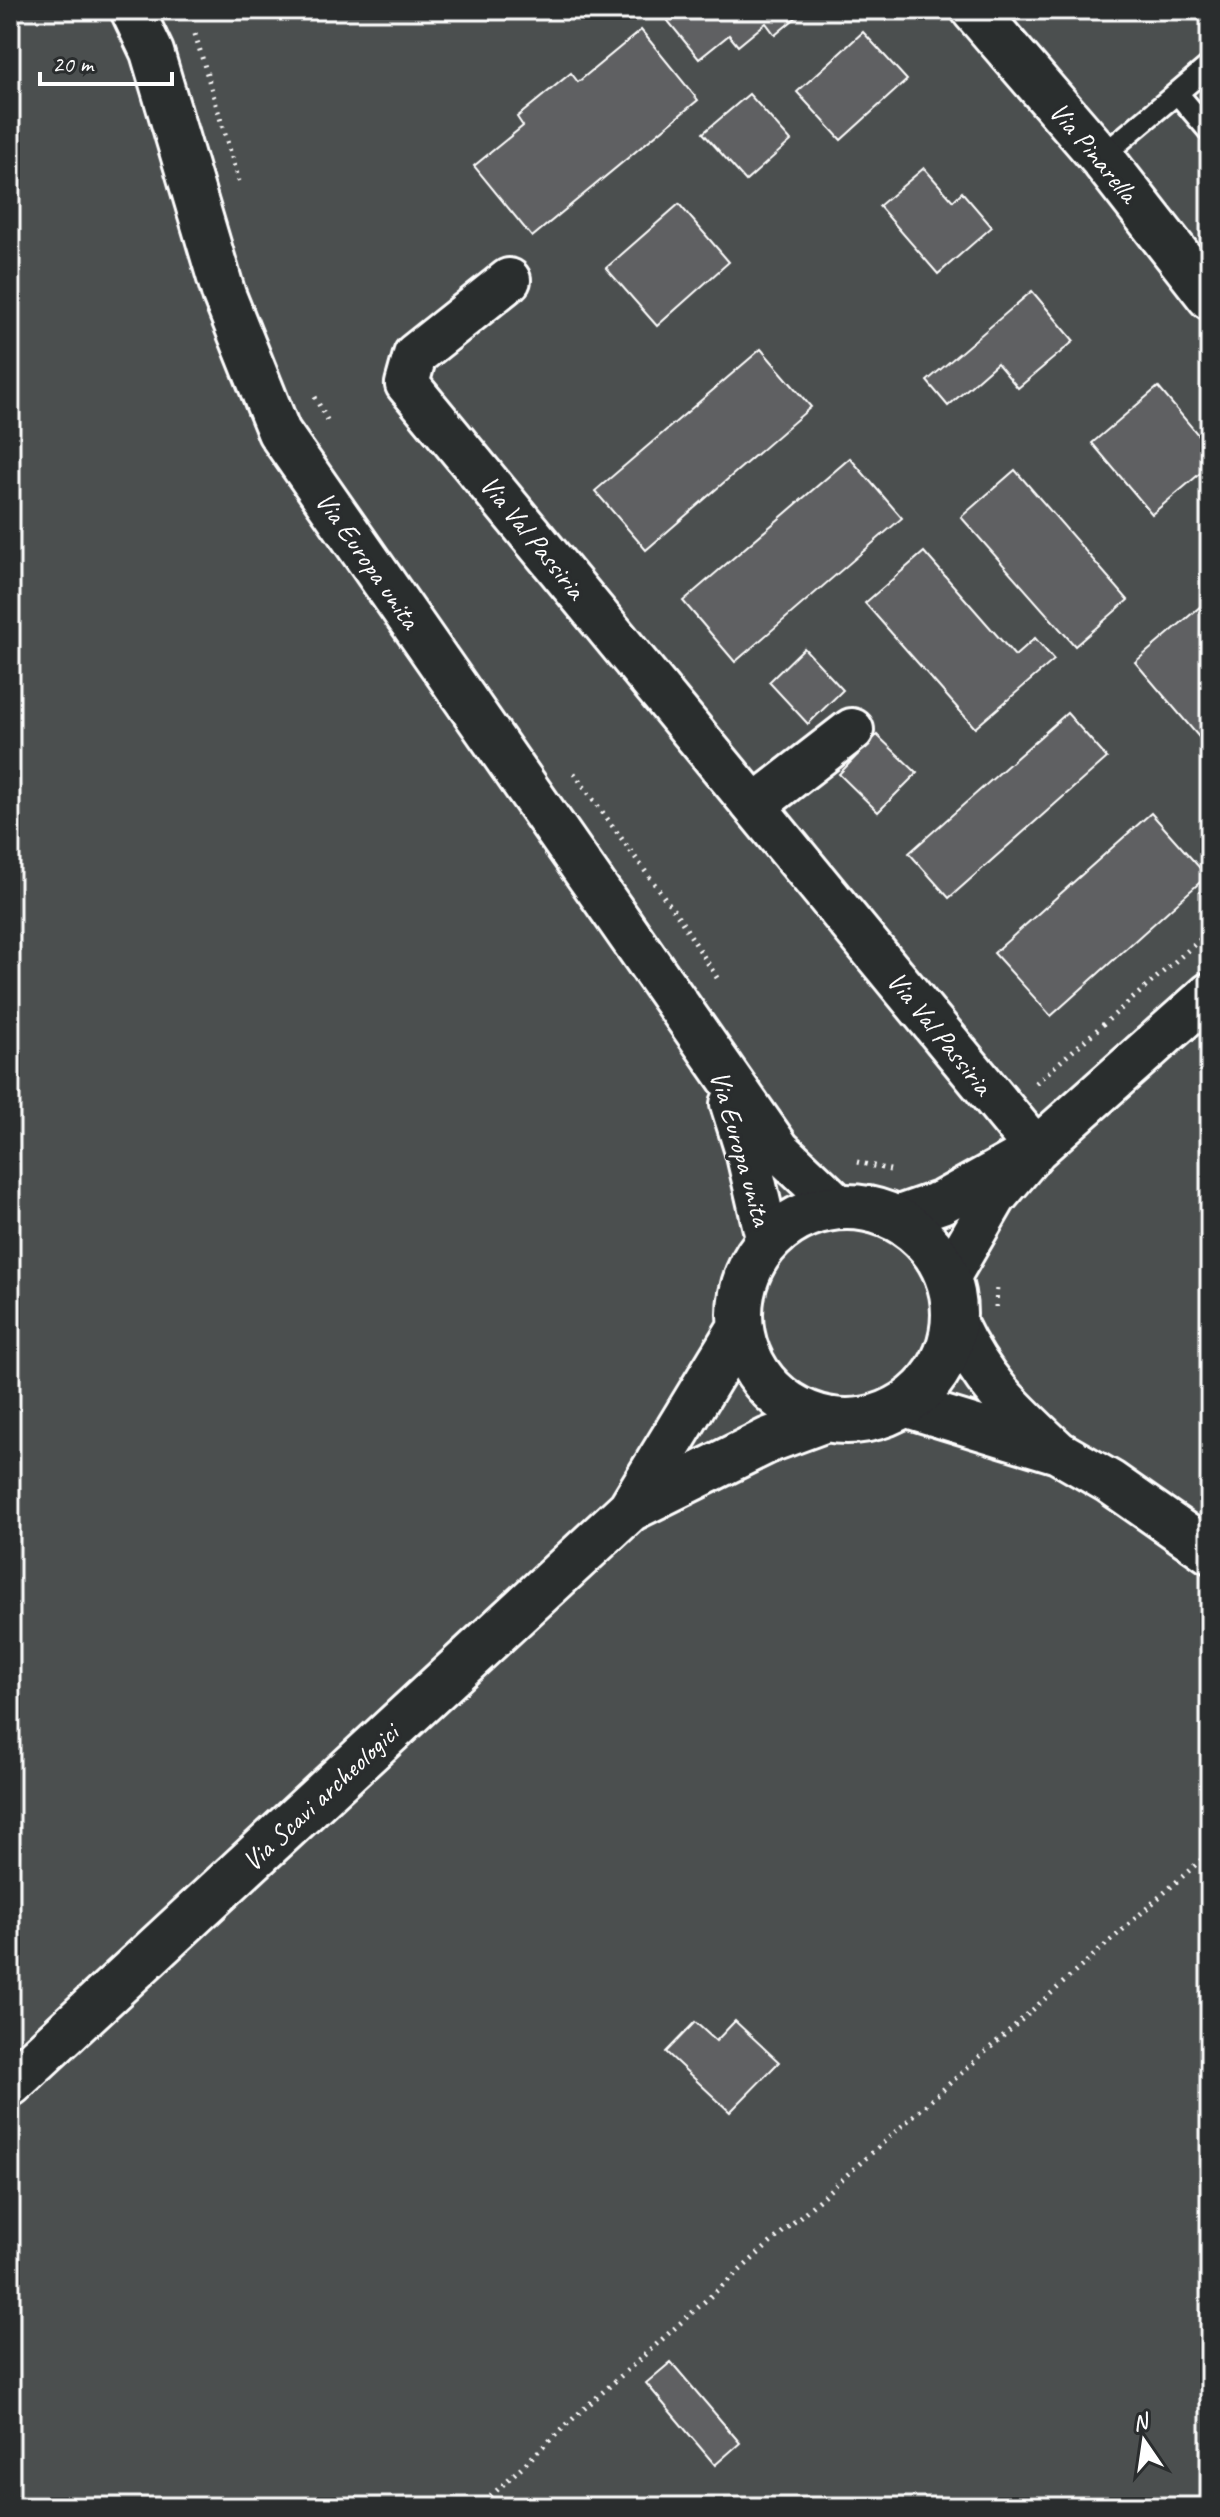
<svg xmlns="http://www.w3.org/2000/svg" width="1220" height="2517" font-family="Caveat,sans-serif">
<rect width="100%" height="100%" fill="#333536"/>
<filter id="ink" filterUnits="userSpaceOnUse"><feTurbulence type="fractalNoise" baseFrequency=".0125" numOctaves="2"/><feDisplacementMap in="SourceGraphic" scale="16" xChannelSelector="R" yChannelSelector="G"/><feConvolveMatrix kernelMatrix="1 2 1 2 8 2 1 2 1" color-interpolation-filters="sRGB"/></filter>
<g filter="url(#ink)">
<path fill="#4c4f50" stroke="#a6a7a8" stroke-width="2" d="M10 10H1210V2507H10Z"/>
<path fill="#5f6162" stroke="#fff" stroke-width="2" d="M659 10H805L775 35 766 23 738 46 729 35 699 59Z
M641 30 698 100 532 237 474 166 523 126 517 117 571 73 578 82Z
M863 32 907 80 841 140 797 92Z
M749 94 791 141 746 181 703 133Z
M924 168 953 201 962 192 992 227 938 274 879 206Z
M679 204 729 262 657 326 606 268Z
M1032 291 1074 341 1018 388 997 363 948 406 927 381Z
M761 349 811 407 646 550 595 491Z
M1158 387 1210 449V465L1152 514 1092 443Z
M850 458 902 518 735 662 683 601Z
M1015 470 1128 600 1075 646 961 517Z
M924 552 1015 656 1035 638 1054 660 975 728 865 603Z
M1201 606 1210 616V750L1135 662Z
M804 648 843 690 808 724 769 682Z
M1067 713 1107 758 949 898 909 853Z
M877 735 917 773 878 812 839 774Z
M1151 813 1207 876 1051 1016 994 953Z
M735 2021 779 2062 730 2112 666 2052 695 2022 716 2041Z
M671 2362 740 2443 715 2465 646 2383Z"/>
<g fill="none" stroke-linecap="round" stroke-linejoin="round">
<defs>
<path id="lane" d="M1177 93 1210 132
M1101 157 1210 65"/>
<path id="street" d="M132 10 152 52 224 295 279 432 779 1150 839 1207
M509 280 415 355 407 384 1036 1149
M754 806 852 730
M732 1104 748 1155 768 1242
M896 1218 942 1202 1014 1162
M949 1276 995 1197 1036 1149 1210 994
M904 1405 1058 1452C1011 1408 983 1383 955 1324
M1058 1452 1110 1482 1210 1552"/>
<path id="secondary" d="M974 10 1101 157 1210 297
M740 1314a107 107 0 1 1 214 0a107 107 0 1 1-214 0Z
M630 1509 740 1328
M10 2084 630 1509 769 1440 826 1419"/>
</defs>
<use href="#lane" stroke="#fff" stroke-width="26"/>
<use href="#street" stroke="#fff" stroke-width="48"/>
<use href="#secondary" stroke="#fff" stroke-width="50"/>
<path stroke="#fff" stroke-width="5" stroke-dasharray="2 6" stroke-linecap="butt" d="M195 34 239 181
M315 397 327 420
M574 773 680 919 719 981
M1036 1083 1210 931
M857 1162 894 1171
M996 1307 997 1285
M479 2507 577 2415 1210 1852"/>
<use href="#lane" stroke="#2a2d2e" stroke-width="20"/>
<use href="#street" stroke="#2a2d2e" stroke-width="42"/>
<use href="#secondary" stroke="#2a2d2e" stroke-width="44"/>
</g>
</g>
<g text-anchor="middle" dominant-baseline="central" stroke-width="7" stroke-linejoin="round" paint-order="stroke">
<g font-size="28" fill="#fff" stroke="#2a2d2e">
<text transform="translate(1094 152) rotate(50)">Via Pinarella</text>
<text transform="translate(533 537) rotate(51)">Via Val Passiria</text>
<text transform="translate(368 560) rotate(55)">Via Europa unita</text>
<text transform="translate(940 1033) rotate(51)">Via Val Passiria</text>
<text transform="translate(741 1148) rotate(74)">Via Europa unita</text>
<text transform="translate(320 1797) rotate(-43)">Via Scavi archeologici</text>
</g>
</g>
<rect width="1220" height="2517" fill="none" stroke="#2a2d2e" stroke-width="40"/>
<rect x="20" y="20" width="1180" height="2477" fill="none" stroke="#fff" stroke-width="3" filter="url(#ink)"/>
<g transform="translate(1144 2441) rotate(347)" stroke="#2a2d2e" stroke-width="6" paint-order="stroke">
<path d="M0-6L14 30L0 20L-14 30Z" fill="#ffffff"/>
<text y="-12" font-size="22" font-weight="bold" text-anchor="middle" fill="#ffffff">N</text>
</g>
<path d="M40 72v12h132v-12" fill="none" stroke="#ffffff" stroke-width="4"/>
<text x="52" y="72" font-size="24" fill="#ffffff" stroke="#2a2d2e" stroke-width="6" paint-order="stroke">20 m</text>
</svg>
